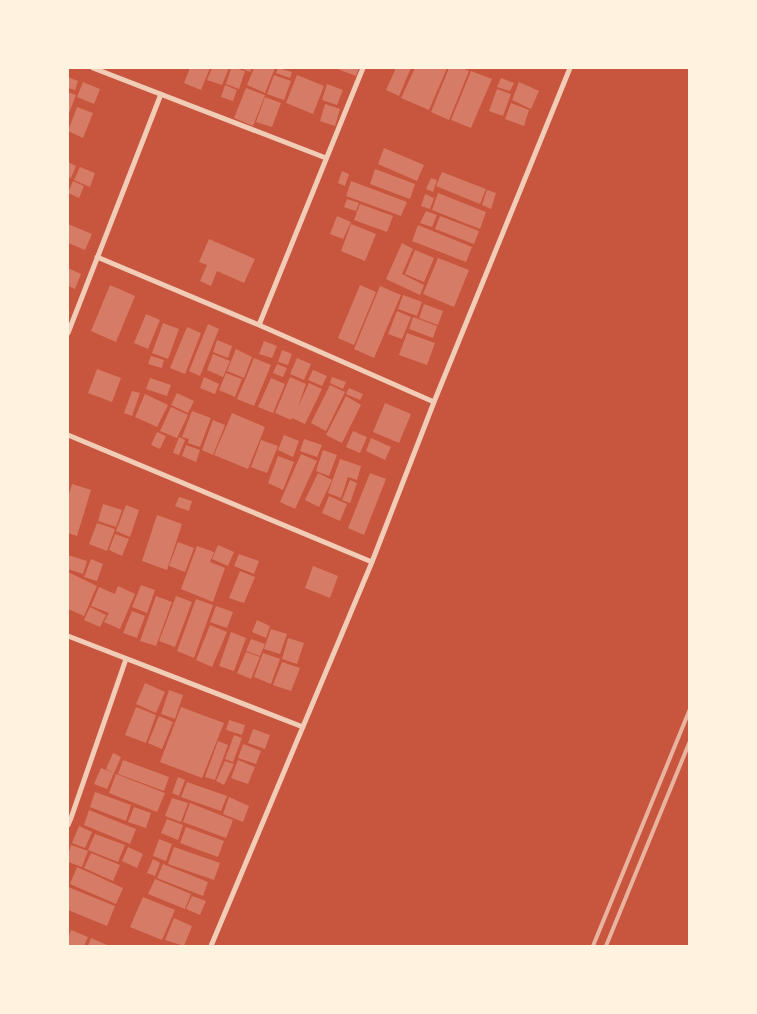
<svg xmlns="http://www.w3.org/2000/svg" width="757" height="1014" font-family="'Golos Text',sans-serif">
<rect width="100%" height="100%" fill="#c8553d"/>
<path fill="#d67c66" d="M190 68H210L201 90 184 83Z
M212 68H229L222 85 207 80Z
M231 68H235L245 71 239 89 226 84Z
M240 68H252L250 72Z
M254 68H275L265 93 247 85Z
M278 68 292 72 290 78 276 73Z
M335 68H359L356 76Z
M396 68H411L399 96 386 90Z
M415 68H447L429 110 401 98Z
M449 68H462L469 71 449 120 431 112Z
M471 71 492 79 471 128 451 120Z
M274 75 291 81 284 100 267 94Z
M297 75 324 86 313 114 286 103Z
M68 77 78 81 75 90 68 88Z
M501 78 514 83 510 91 497 87Z
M83 82 100 89 94 104 77 97Z
M519 82 539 91 531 109 512 100Z
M327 84 343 90 337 105 322 100Z
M225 85 237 90 233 101 221 97Z
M246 88 265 95 253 126 234 118Z
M497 89 511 94 503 116 489 111Z
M68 92 76 95 68 116Z
M265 97 281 103 272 127 256 122Z
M511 103 529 110 524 126 505 119Z
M325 104 340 109 335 126 320 121Z
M77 107 93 113 83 138 68 131Z
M384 148 424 165 417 181 378 164Z
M68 162 76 166 71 178 68 177Z
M80 167 95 173 90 187 74 180Z
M375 169 415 184 410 199 370 184Z
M342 171 349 174 345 186 338 183Z
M442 172 486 189 480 204 436 186Z
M431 178 437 180 433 192 426 189Z
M73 181 84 186 79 198 68 193Z
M351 181 407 202 401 216 346 196Z
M487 190 496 193 491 209 482 205Z
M438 193 486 212 480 229 432 210Z
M425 194 434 198 430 209 421 206Z
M347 199 359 203 356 211 344 207Z
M360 204 393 216 387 232 354 220Z
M426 211 437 215 432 227 420 223Z
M337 216 351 222 343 239 330 234Z
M440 216 479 231 474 244 435 229Z
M68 224 92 234 85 250 68 243Z
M351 224 376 234 365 261 341 251Z
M418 225 472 247 466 262 412 241Z
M209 239 255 259 244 283 217 271 211 286 200 281 207 265 199 262Z
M402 243 413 249 402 274 424 285 420 295 386 279Z
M415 250 434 258 424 282 405 274Z
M438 258 469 270 454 307 423 294Z
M68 268 81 274 75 289 68 286Z
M110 285 135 296 116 342 91 331Z
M360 285 376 292 354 345 338 338Z
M380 286 401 295 374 358 354 349Z
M403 295 422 302 417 316 398 309Z
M424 304 443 311 438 325 419 318Z
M397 311 411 317 402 339 388 334Z
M146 314 160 320 148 349 134 343Z
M413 317 437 326 433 338 409 329Z
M163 323 179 329 168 359 152 353Z
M208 324 219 329 200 376 189 371Z
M187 327 201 333 185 374 170 368Z
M407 333 435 343 427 365 399 355Z
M217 340 232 346 228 358 213 352Z
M264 341 277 346 272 358 259 354Z
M236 349 252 357 244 378 227 371Z
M282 350 292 354 288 365 278 362Z
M213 354 230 361 223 377 207 370Z
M151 356 164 360 162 368 148 364Z
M254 358 271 365 254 406 237 399Z
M297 358 311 364 304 380 290 374Z
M277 364 287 368 283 377 273 373Z
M97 369 121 378 112 402 88 393Z
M313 370 327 376 322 386 308 380Z
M226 373 242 379 235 397 219 390Z
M204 377 219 384 215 394 200 388Z
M290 377 306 384 298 407 309 383 322 389 305 424 292 418 291 420 275 413Z
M332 377 346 382 343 389 330 383Z
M150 378 171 385 167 396 146 389Z
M271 378 285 384 273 413 258 407Z
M330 385 345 392 326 431 311 423Z
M349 388 363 394 360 400 346 394Z
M132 391 140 393 132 416 124 413Z
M177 393 194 401 188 413 171 405Z
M145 394 168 405 157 427 135 417Z
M346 396 361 405 342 443 326 435Z
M385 403 411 414 399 443 373 432Z
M171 407 188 415 177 438 160 431Z
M192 411 211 418 200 447 188 443 189 439 182 437Z
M232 413 265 427 248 469 214 455Z
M213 420 225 425 213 455 202 450Z
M353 431 367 437 360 453 346 447Z
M157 432 166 436 160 449 151 445Z
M284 435 299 441 293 457 278 450Z
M179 437 185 440 179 455 173 453Z
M371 438 391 447 385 460 366 451Z
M304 439 322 445 317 457 300 451Z
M261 440 278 446 267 473 251 467Z
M186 445 200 450 196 462 182 456Z
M323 450 337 455 329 476 316 471Z
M301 454 317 461 295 509 280 502Z
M278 456 294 462 283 490 268 483Z
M340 459 361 466 357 480 348 477 341 498 328 493Z
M318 473 332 480 319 507 305 500Z
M370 473 386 479 364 535 348 528Z
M350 480 357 483 350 503 342 500Z
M72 484 91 490 77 536 68 533V497Z
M329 496 347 504 340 521 322 513Z
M179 497 192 501 189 511 175 506Z
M103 504 122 510 116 527 98 521Z
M126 505 139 510 130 537 116 531Z
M157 515 182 524 167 570 142 561Z
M97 523 115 529 107 551 89 544Z
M115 534 129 539 122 556 109 550Z
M178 542 194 548 185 572 169 566Z
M218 545 234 552 228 566 212 559Z
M197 546 214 552 210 562 225 568 213 602 181 589Z
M239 554 259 561 254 574 234 566Z
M68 555 87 561 83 574 68 569Z
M91 559 103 564 97 581 84 577Z
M313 566 338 576 330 598 305 588Z
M240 571 255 577 244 603 229 598Z
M68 572 97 586 84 616 68 609Z
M141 585 155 590 147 613 132 607Z
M118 586 135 594 120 629 104 622 109 613 91 606 99 587 115 594Z
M156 596 172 602 156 646 140 641Z
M176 596 192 602 175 647 159 641Z
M196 599 213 605 194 658 177 651Z
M216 606 233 612 227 628 210 622Z
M90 607 106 615 100 627 84 620Z
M132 611 145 616 137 638 123 633Z
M257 620 270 626 266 638 252 632Z
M210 625 227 632 212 667 196 660Z
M271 629 287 634 280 654 264 649Z
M231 632 246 638 234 671 219 666Z
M288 638 304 643 297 664 282 659Z
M251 639 265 644 260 656 246 651Z
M246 652 260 657 251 679 237 673Z
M263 653 280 659 271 684 254 677Z
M282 662 300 668 291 691 273 685Z
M145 683 165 692 156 713 136 704Z
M169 690 183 695 175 719 161 714Z
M136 707 156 715 146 743 125 735Z
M181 707 224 723 202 778 160 762Z
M159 716 173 722 162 749 148 743Z
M229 720 245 725 242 735 226 730Z
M253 729 270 735 265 749 248 743Z
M234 735 242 738 233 762 225 759Z
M218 741 228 745 215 780 205 777Z
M243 744 261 751 256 764 238 758Z
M113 753 121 757 114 773 106 769Z
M123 760 169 777 164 791 118 774Z
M238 760 255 767 248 784 231 778Z
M225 761 234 764 224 785 216 781Z
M101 768 114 773 107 789 94 784Z
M116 774 165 793 157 812 109 793Z
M178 777 185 780 179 796 172 793Z
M187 782 227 796 221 811 181 797Z
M95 792 131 805 126 821 90 807Z
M229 797 249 806 243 822 223 814Z
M172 798 188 803 181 822 165 816Z
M190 803 233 820 226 838 183 822Z
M134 807 151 813 146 828 128 822Z
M89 810 136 829 130 844 84 825Z
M167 819 183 825 178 840 161 833Z
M79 826 92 832 85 848 72 843Z
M186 827 224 841 218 857 180 843Z
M95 834 125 845 118 862 88 850Z
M159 839 172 844 166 861 153 856Z
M71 845 88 851 82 867 68 862V855Z
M128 847 143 854 137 868 122 861Z
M174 847 220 863 214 880 168 864Z
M91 853 120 865 113 881 84 868Z
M153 859 160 863 155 876 147 873Z
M163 864 208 882 203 896 157 878Z
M77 867 123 888 116 904 70 884Z
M155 879 191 894 185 909 148 894Z
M68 887 115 906 107 926 68 910Z
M192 896 206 901 200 915 186 909Z
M143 897 175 910 162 940 130 927Z
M174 918 192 926 184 946 165 940Z
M71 930 88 937 84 946H68V938Z
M91 938 107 945V946H88Z"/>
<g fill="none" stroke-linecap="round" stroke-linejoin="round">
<path stroke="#f1ccb7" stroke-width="5" d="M93 68 326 158
M97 257 259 325 434 402
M259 325 363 68
M68 333 161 94
M68 435 372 562
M68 636 303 727
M68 825 71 818 126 659
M211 946 372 562 434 402 570 68"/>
<path stroke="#e9b49f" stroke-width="4" d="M593 946 690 709
M606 946 690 741"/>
</g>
<rect width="757" height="1014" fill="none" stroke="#fff3e0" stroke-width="138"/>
</svg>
